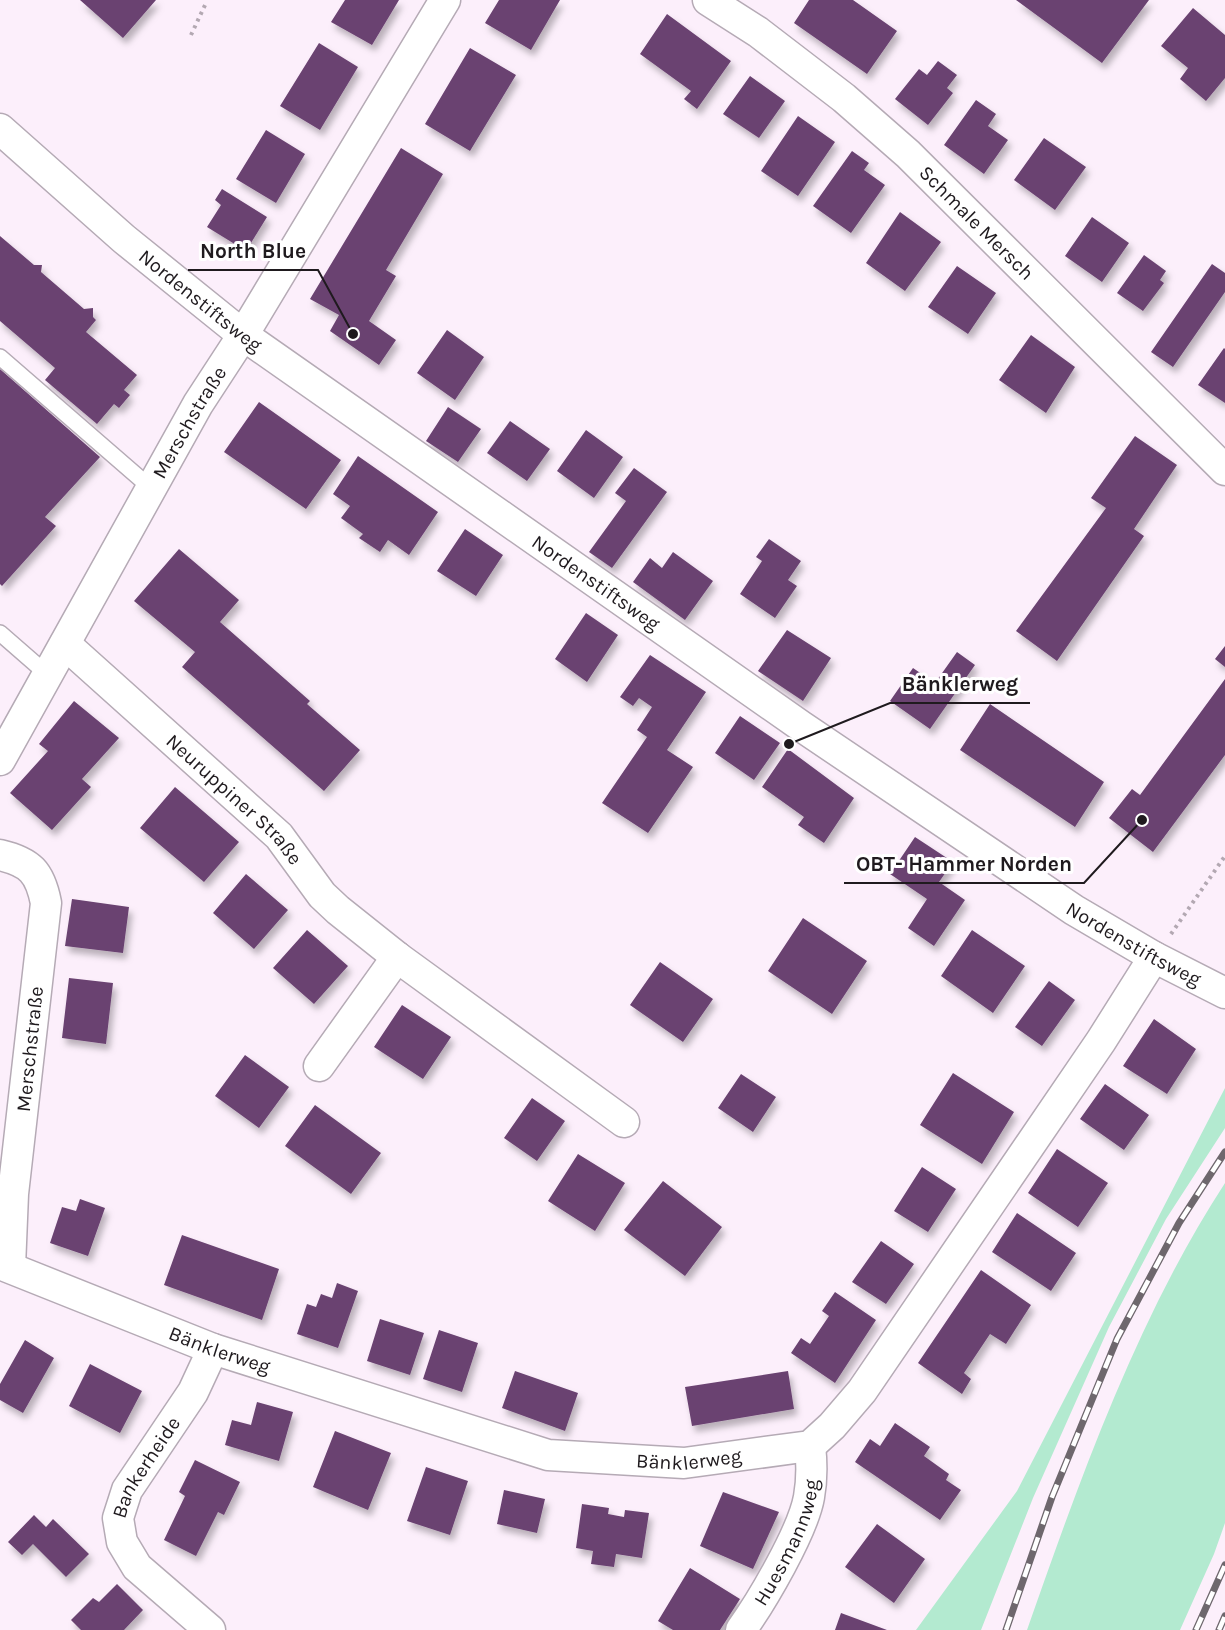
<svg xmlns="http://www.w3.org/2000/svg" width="1225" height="1630" font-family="Karla,sans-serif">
<defs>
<filter id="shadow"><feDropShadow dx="3.5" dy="6" stdDeviation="3" flood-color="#0004"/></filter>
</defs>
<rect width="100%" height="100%" fill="#fceffb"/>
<path fill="#b3ead0" d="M1225 1088V1128L1166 1219 1109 1327 1033 1498 981 1630H916L1017 1491Z
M1225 1183V1523L1214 1554 1180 1630H1027C1080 1479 1137 1318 1225 1183Z"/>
<path fill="#6a4271" filter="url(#shadow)" d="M80 0H156L123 38Z
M345 0H399L372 45 331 22Z
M499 0H560L531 50 485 23Z
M809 0H853L897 31 867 74 794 23Z
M1016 0H1149L1102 63Z
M1193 8 1225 35V78L1206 101 1180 79 1188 68 1161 46Z
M667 14 731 61 697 109 684 99 691 91 640 54Z
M319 43 358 67 320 130 280 106Z
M470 48 516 75 470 151 425 124Z
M938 61 957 75 947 88 953 93 928 125 895 99 919 69 927 75Z
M750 76 785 101 759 138 723 114Z
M976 100 996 114 988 126 1008 140 984 174 944 145Z
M798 116 835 142 798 196 761 171Z
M266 130 305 154 276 203 236 179Z
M1044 138 1086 167 1055 210 1014 180Z
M401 148 443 174 386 270 396 276 369 321 396 340 379 365 330 331 339 315 310 299Z
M852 151 869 163 864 170 885 185 851 233 813 206Z
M222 189 267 217 246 251 207 227 221 205 215 200Z
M900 212 941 242 905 291 866 263Z
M1092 217 1129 243 1102 282 1065 256Z
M0 236 34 265H42L41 272 84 309 93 308V317L96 320 86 332 137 375 124 390 130 395 119 408 114 404 97 424 45 380 55 368 0 321Z
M1144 255 1166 271 1160 280 1164 283 1143 311 1117 293Z
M1212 264 1225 273V292L1173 367 1151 352Z
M957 266 996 293 968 334 928 307Z
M447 330 484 357 455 400 417 373Z
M1031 335 1075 367 1046 413 999 380Z
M1224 348 1225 349V403L1198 385Z
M0 369 100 457 45 517 56 526 2 586 0 584Z
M259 402 341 460 306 509 224 452Z
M448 407 481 429 458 462 426 441Z
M510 421 550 449 527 481 487 453Z
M586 430 623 457 594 498 557 471Z
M1135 436 1177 465 1134 529 1144 536 1057 661 1016 631 1106 508 1091 498Z
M358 456 438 512 409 555 388 540 380 552 359 538 363 534 341 518 350 506 333 494Z
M634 468 667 492 612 568 589 552 626 501 615 493Z
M465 529 503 555 476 596 437 571Z
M769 539 801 561 788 580 797 586 775 618 740 594 762 561 756 557Z
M179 549 239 600 220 622 310 701 307 704 360 750 324 791 182 667 195 652 134 601Z
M673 552 713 581 685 620 633 582 650 558 662 568Z
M586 613 618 635 587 682 555 659Z
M787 630 831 658 803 701 758 671Z
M1225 646V667L1215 659Z
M957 652 975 665 930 729 890 701 913 668 935 683Z
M650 655 706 692 667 750 693 767 648 833 602 803 647 737 637 730 652 707 639 698 633 706 620 697Z
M1225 679V755L1153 852 1109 818 1132 789 1140 795Z
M74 701 119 738 82 779 91 787 52 830 10 793 48 751 39 744Z
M990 704 1104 782 1075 827 960 750Z
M740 716 780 743 754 780 715 753Z
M788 749 854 798 824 843 798 825 804 817 762 787Z
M175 787 239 842 204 882 140 828Z
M915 837 953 862 939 882 965 900 934 946 908 928 927 899 890 874Z
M246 874 288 910 254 949 213 913Z
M72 899 129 907 123 953 65 946Z
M803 918 867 961 832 1014 768 971Z
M307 930 348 966 314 1004 273 968Z
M972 930 1025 966 993 1013 941 976Z
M660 962 713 999 683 1042 630 1005Z
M69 978 113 983 106 1044 62 1038Z
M1049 981 1075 1000 1042 1046 1015 1027Z
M402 1005 451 1037 423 1079 374 1047Z
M1154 1019 1196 1049 1167 1094 1123 1066Z
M245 1055 289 1087 259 1128 215 1096Z
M953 1073 1014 1112 982 1164 920 1125Z
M741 1074 776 1097 753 1132 718 1108Z
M1105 1084 1149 1115 1124 1150 1080 1119Z
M532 1098 565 1121 537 1161 504 1138Z
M315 1105 381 1153 351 1194 285 1146Z
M1057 1149 1108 1183 1078 1227 1028 1193Z
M578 1154 625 1183 595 1231 548 1201Z
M922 1167 956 1189 928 1232 894 1211Z
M663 1181 722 1227 685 1276 624 1230Z
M80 1199 105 1208 88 1256 50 1243 62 1207 76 1211Z
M1017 1213 1076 1253 1051 1291 992 1252Z
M182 1235 279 1269 262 1320 164 1285Z
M881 1241 914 1264 886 1304 852 1282Z
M981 1270 1031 1305 1006 1344 990 1334 964 1373 971 1379 962 1394 918 1363Z
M337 1283 358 1291 338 1348 297 1334 307 1304 316 1307 321 1294 332 1298Z
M835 1292 876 1320 835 1383 791 1353 801 1338 810 1344 829 1316 822 1311Z
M380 1319 424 1333 410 1375 367 1361Z
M439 1330 478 1343 462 1392 423 1379Z
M25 1340 54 1358 23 1413 0 1400V1384Z
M90 1364 142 1391 120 1433 69 1406Z
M515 1371 578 1393 565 1431 502 1408Z
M788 1371 794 1409 692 1426 685 1387Z
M257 1402 293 1412 279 1461 225 1445 232 1420 251 1425Z
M895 1423 930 1447 924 1456 949 1474 946 1480 961 1490 940 1520 855 1462 870 1439 880 1446Z
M335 1431 391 1453 368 1510 313 1487Z
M195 1460 240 1482 224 1515 218 1512 196 1556 164 1540 185 1496 179 1492Z
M426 1467 468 1481 450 1535 407 1521Z
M504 1490 545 1499 537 1533 497 1524Z
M723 1492 779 1512 753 1569 700 1546Z
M582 1504 609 1508 608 1514 624 1517 625 1510 649 1513 642 1558 616 1554 614 1567 591 1564 593 1551 576 1548Z
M34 1515 46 1527 53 1519 89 1554 66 1577 33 1544 22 1555 8 1542Z
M877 1524 925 1559 894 1603 845 1567Z
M690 1568 740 1599 720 1630H673L658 1621Z
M117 1584 143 1610 124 1630H81L71 1620 93 1598 99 1602Z
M841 1613 887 1630H835Z"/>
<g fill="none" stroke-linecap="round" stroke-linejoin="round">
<defs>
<path id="service" d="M0 357 151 488
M0 633 47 674"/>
<g id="minor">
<path id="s1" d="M708 0 758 32 844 98 908 154 1225 470"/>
<path id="s2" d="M0 129 124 239 243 335 801 726 1074 910 1154 957 1225 993"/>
<path id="s3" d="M65 644 279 836 322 895 338 910 397 957 624 1122"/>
<path id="s4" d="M0 760 198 404 243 335 445 0"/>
<path d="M0 855C30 862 40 872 46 903L13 1194 10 1267"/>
<path d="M319 1066 397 957"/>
<path id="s5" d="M0 1264 213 1349 548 1455 684 1463 810 1446 832 1426 862 1391 1101 1041 1154 957"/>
<path id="s6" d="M210 1630 137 1567 122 1542 118 1518 127 1490 193 1392 213 1349"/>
<path id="s7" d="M741 1630C762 1601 803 1531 809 1497 812 1480 812 1463 810 1446"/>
</g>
</defs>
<use href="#service" stroke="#b5aab5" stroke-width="18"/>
<use href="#minor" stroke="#b5aab5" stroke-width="33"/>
<path stroke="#b3a8b2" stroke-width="4" stroke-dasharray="3 4.5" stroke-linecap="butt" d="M191 35 206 3
M1171 934 1225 856"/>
<use href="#service" stroke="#fff" stroke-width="15"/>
<use href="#minor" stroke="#fff" stroke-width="30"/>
<defs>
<path id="rail" d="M1006 1630 1052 1497 1117 1339 1179 1223 1225 1152
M1196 1630 1225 1565
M1219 1630 1225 1616"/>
</defs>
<use href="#rail" stroke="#6e676d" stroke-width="7"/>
<use href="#rail" stroke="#fff" stroke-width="4.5" stroke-dasharray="14" stroke-linecap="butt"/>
</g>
<g text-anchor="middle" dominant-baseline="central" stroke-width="6" stroke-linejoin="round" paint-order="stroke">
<g font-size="20" fill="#1f1a1e" stroke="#fff">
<text stroke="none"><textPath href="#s1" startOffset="350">Schmale Mersch</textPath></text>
<text stroke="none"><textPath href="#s2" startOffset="264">Nordenstiftsweg</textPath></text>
<text stroke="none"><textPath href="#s4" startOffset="387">Merschstraße</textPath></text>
<text stroke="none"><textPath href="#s2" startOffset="750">Nordenstiftsweg</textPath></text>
<text stroke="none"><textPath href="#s3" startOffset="230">Neuruppiner Straße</textPath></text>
<text stroke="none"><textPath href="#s2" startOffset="1398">Nordenstiftsweg</textPath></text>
<text transform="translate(30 1049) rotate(-84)">Merschstraße</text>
<text stroke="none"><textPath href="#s5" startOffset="236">Bänklerweg</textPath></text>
<text stroke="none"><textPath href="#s5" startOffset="722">Bänklerweg</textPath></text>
<text stroke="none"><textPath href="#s6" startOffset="208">Bankerheide</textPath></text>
<text stroke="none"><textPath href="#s7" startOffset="100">Huesmannweg</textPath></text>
</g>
</g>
<path fill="none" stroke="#1f1a1e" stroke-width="2" d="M353 334L318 270H188M789 744L890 703H1030M1142 820L1084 883H844"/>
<g fill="#1f1a1e" stroke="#fff" stroke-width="2">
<circle cx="353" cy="334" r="6"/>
<circle cx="789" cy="744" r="6"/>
<circle cx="1142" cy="820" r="6"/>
</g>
<g font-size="21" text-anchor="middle" font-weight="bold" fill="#1f1a1e" stroke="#fff" stroke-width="6" stroke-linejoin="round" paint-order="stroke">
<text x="253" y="258">North Blue</text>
<text x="960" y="691">Bänklerweg</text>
<text x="964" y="871">OBT- Hammer Norden</text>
</g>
</svg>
